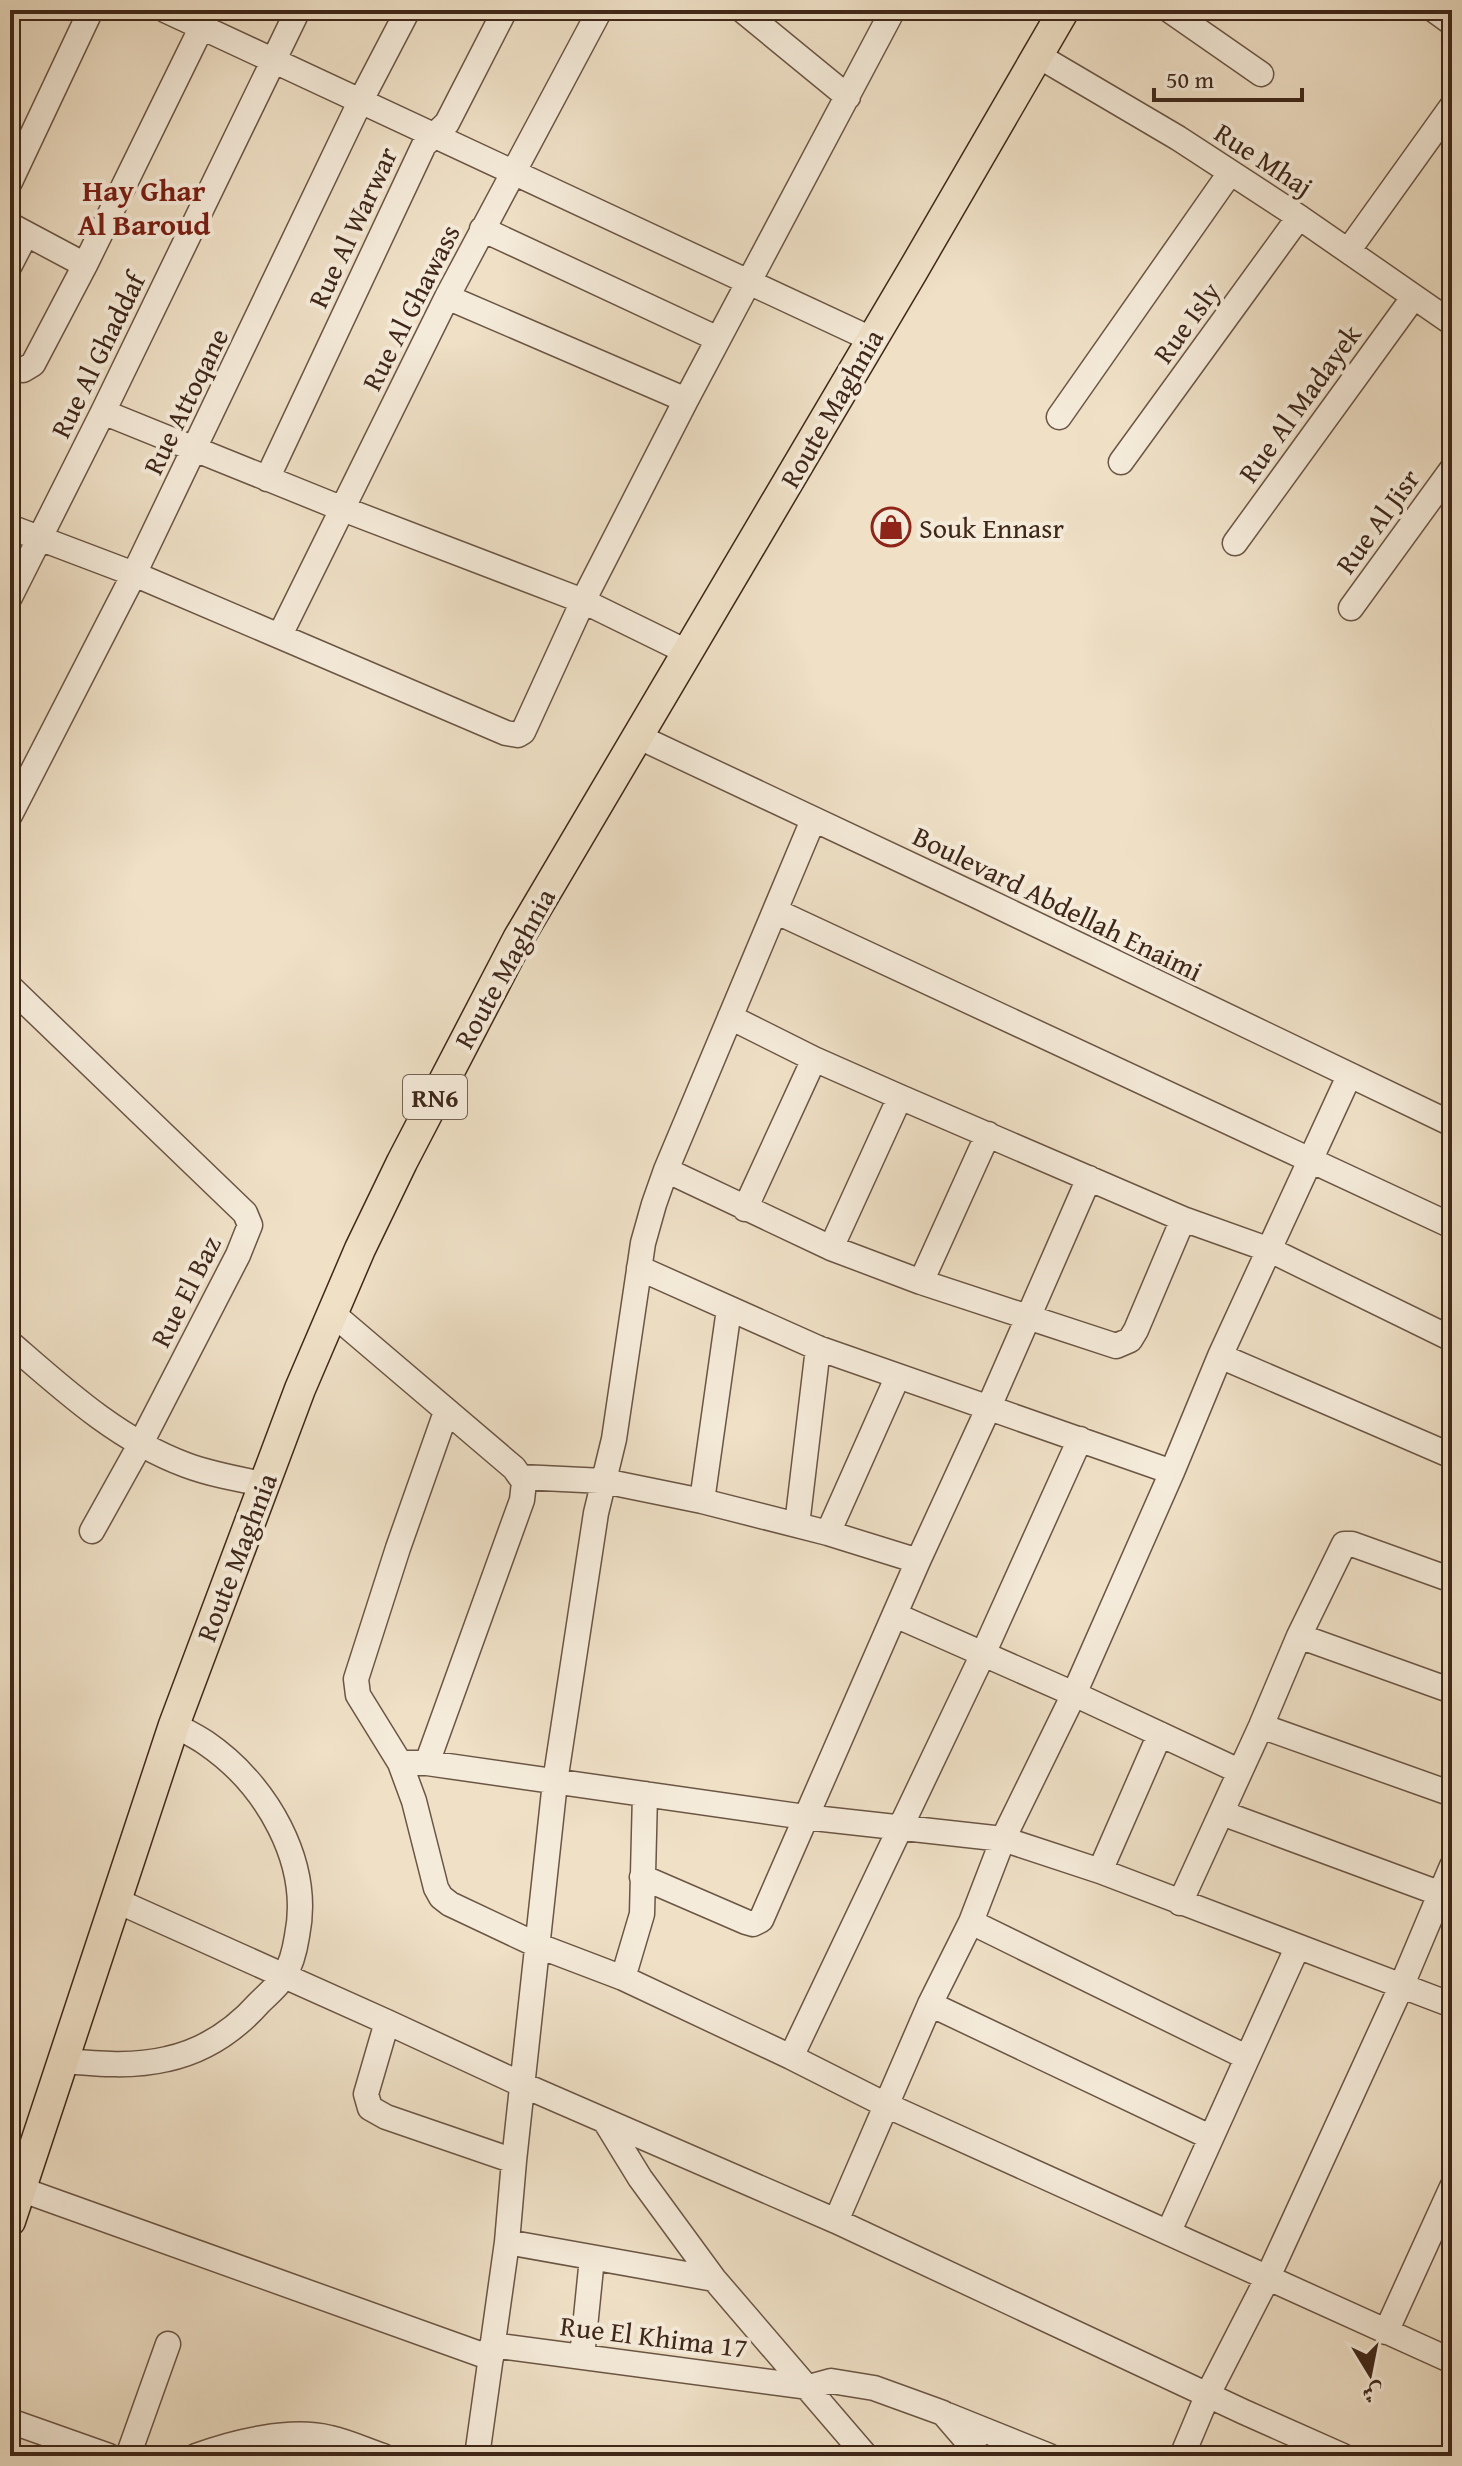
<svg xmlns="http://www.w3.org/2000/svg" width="1462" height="2466" font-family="'Gentium Book Plus',Amiri,serif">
<rect width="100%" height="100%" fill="#efe0c6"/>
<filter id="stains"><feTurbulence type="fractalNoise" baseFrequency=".0025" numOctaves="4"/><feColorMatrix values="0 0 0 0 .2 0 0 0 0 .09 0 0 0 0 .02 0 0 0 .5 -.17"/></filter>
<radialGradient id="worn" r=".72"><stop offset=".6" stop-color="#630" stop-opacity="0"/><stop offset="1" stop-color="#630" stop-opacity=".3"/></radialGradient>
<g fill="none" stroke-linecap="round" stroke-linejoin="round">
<defs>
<path id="minor" d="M165 10 871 339
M742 10 848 97
M1169 10 1261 74
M1434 10 1452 23
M1037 55 1178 138 1299 217 1452 323
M10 182 91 10
M10 225 85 265
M482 229 718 339
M1348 251 1452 106
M10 265 26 234
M447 297 686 400
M10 368 23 370 33 364 85 265 210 10
M103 412 343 509 583 601 687 652
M1059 417 1230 173
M1121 462 1299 217
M267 479 424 145 447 123 505 10
M10 527 134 574 506 733 518 735 523 732 583 601 686 400 893 10
M1235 543 1413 298
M10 597 103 412 298 10
M1351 608 1452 469
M280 635 447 297 600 10
M637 736 977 896 1452 1124
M10 815 134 574 360 102 408 10
M775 911 1452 1226
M10 987 245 1213 250 1225 238 1255 141 1443 92 1531
M730 1017 814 1059 900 1097 1183 1219 1270 1250 1452 1339
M666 1170 831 1248 921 1282 1116 1346 1130 1340 1136 1330 1183 1219
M745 1209 814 1059
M831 1248 900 1097
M639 1268 818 1348 1172 1472
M921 1282 988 1134
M332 1313 514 1468 524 1482 522 1500 427 1763
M10 1343C63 1389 118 1440 186 1465 210 1474 237 1479 263 1484
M1220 1356 1452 1456
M446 1412 398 1548 356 1679 358 1695 400 1763 414 1801 436 1888 441 1897 450 1904 539 1946 623 1978 791 2057 886 2105 1452 2361
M521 1477 604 1481 702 1501 828 1533 918 1561
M702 1501 729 1309
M797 1525 818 1348
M828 1533 897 1378
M895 1615 1074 1694 1239 1771
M1299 1636 1452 1691
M1261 1726 1452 1794
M400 1763H427L805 1817 1003 1839 1100 1871 1452 2005
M1222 1813 1452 1898
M1100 1871 1160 1734
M642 1877 746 1922 753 1924 761 1920 918 1561 988 1409 1089 1178
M115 1900 387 2022 523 2085 836 2221 1244 2412 1343 2456
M1180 1903 1261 1726 1299 1636 1344 1544H1352L1452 1580
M971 1922 1246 2057
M623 1978 642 1914 645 1794
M930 2004 1210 2137
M387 2022 366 2094 370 2108 386 2117 514 2161
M791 2057 983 1654 1080 1439
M64 2061C98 2064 134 2067 167 2059 204 2051 234 2031 259 2003 267 1995 278 1986 284 1976 291 1965 295 1949 297 1936 312 1862 266 1784 206 1743 196 1736 185 1731 174 1725
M605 2121 640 2178 714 2279 866 2456
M20 2189 491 2358
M836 2221 930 2004 971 1922 1003 1839 1074 1694 1172 1472 1220 1356 1349 1076
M1169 2231 1297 1948
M507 2242 714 2279
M1386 2332 1452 2187
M492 2345 809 2387 831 2381 874 2388 943 2413 980 2456
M582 2357 592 2258
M947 2415 1049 2456
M10 2421 109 2456
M128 2456 168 2344
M196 2456C234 2442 290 2428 330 2438 348 2442 365 2450 383 2456
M477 2456 507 2242 514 2161 555 1782 596 1513 614 1439 643 1243 654 1204 666 1170 813 820
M1182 2456 1208 2394 1267 2279 1401 1987 1452 1866"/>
<path id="major" d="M10 2221 174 1725 300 1389 360 1249 402 1162 518 939 912 272 1064 10"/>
</defs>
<use href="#minor" stroke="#6b5544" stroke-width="27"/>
<use href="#major" stroke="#3f2719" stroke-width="33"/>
<use href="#minor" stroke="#f5ebda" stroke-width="24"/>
<use href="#major" stroke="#efe0c6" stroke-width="30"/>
</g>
<defs>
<symbol id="shop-ring" viewBox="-11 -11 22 22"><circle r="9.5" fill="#f5ebda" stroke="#8f2418" stroke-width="1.5"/><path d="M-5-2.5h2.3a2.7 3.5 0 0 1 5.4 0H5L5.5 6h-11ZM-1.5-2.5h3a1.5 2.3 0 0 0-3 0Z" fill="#8f2418"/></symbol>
</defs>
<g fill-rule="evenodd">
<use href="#shop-ring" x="869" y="505" width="44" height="44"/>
</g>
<g text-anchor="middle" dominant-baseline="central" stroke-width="8" stroke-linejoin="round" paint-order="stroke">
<rect fill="#f5ebda" stroke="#766253" stroke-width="2" x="403" y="1075" width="64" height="44" rx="6"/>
<g font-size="26" font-weight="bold" fill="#3f2719">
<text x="435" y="1097">RN6</text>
</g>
<g font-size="28" fill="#3f2719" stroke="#f5ebda">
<text transform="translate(1264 159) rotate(33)">Rue Mhaj</text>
<text transform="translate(352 227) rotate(-65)">Rue Al Warwar</text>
<text transform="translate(410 307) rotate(-63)">Rue Al Ghawass</text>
<text transform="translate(1186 322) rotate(-54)">Rue Isly</text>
<text transform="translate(97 355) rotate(-64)">Rue Al Ghaddaf</text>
<text transform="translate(185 401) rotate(-64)">Rue Attoqane</text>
<text transform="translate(1299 403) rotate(-54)">Rue Al Madayek</text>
<text transform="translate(831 408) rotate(-60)">Route Maghnia</text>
<text transform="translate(1377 521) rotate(-54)">Rue Al Jisr</text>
<text transform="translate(1058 903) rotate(26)">Boulevard Abdellah Enaimi</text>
<text transform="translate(504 968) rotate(-61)">Route Maghnia</text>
<text transform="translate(185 1291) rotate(-63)">Rue El Baz</text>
<text transform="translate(236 1557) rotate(-69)">Route Maghnia</text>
<text transform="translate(654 2336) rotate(7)">Rue El Khima 17</text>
</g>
<g font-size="28" fill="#3f2719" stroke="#f5ebda" text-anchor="start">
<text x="919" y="527">Souk Ennasr</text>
</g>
<g font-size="30" font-weight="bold" fill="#7a1f14" stroke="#f5ebda">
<text x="144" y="190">Hay Ghar<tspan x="144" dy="34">Al Baroud</tspan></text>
</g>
</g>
<rect width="1462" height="2466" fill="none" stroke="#efe0c6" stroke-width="40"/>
<rect x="12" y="12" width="1438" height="2442" fill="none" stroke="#3f2719" stroke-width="4"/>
<rect x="20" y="20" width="1422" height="2426" fill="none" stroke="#3f2719" stroke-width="2"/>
<g transform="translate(1370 2374) rotate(170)" stroke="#f5ebda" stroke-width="6" paint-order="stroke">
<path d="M0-6L14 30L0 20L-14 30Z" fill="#3f2719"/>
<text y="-12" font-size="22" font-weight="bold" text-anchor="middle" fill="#3f2719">ش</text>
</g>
<path d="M1154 88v12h148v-12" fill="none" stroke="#3f2719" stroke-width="4"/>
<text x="1166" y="88" font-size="24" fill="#3f2719" stroke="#f5ebda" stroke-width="6" paint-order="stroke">50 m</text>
<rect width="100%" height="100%" filter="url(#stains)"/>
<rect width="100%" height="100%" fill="url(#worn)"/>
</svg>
